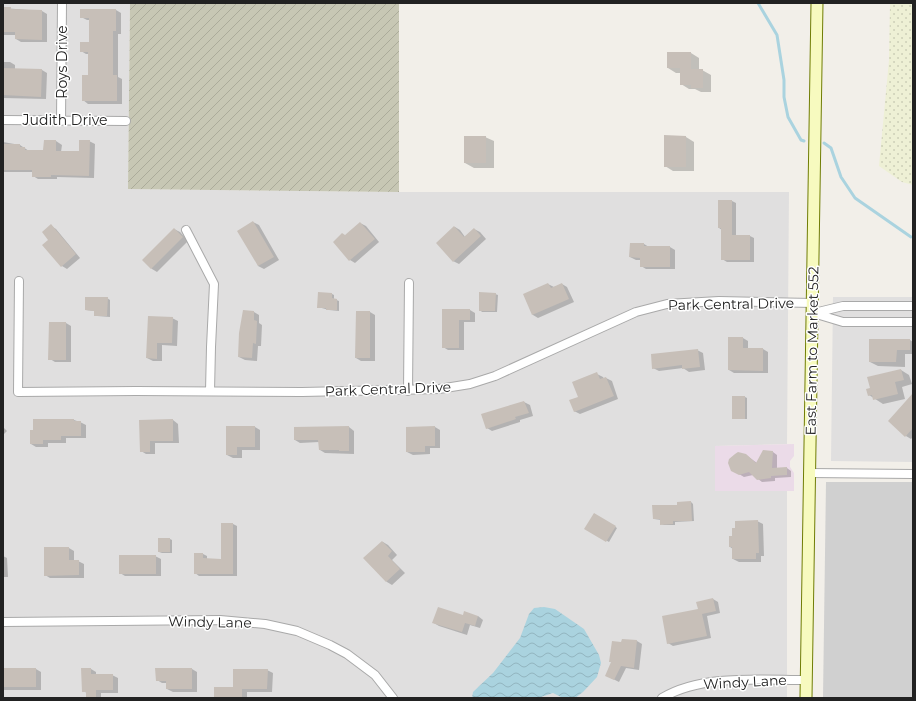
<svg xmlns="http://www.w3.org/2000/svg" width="916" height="701" font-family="Montserrat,sans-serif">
<defs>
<pattern id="construction-furrows" width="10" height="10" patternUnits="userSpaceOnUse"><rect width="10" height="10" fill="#c7c7b4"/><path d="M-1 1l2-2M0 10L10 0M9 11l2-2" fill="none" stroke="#abab9a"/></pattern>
<pattern id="farmland-dots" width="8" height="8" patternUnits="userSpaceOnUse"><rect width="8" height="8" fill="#eef0d5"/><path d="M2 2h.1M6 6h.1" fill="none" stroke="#ccceb7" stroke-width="1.8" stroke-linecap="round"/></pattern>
<pattern id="water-waves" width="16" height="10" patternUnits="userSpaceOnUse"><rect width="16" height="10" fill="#aad3df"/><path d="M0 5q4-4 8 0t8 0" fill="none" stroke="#92b5bf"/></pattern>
</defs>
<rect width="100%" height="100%" fill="#f2efe9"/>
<path fill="#e0dfdf" d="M3 3H130L128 189 399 192H789L787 444 715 446V490L787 491V698H3Z
M833 297H913V462L831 461Z"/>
<path fill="#ebdbe8" d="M794 444V456L790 461V467L794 473V491H715V446Z"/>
<path fill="#d0d0d0" d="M826 482H913V698H823Z"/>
<path fill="url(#construction-furrows)" d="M130 3H399V192L128 189Z"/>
<path fill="url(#farmland-dots)" d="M890 3H913V185L902 182 879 166 889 60Z"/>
<path fill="url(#water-waves)" d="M544 607 555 609 584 629 599 655 601 663 597 677 583 692 575 698H563L553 693 538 698H472L473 692 493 673 520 638 529 614 534 608Z"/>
<path fill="#0003" d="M3 8 42 11 47 14V42H21L16 39V35H3Z
M116 10 121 13V34H118V77L122 79V104H88L83 100 89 76V54H86L81 51 90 43V20H87L81 17Z
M691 53 699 58V70H702L711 75V92H701L695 89H689L681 84V73H676L668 68Z
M3 62H10L15 65V69L42 70 47 73 46 99 3 98Z
M665 136 686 137 694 142V171H673L665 166Z
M485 137 494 141V168H474L465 163Z
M45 141H56L62 145 61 152H80L89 141 95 144 94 178 57 177V179H38L33 176V172H3V142L20 145 29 151H44Z
M732 201 736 203V236H750L754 238V262H727L722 259V230L719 228Z
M253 222 259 225 279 260 264 269 258 266Z
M360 223 366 226 379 242 355 263 350 260 346 236Z
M51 226 56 229 80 258 67 269 62 266Z
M455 227 460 230 465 237 474 229 480 232 486 239 459 264 453 261Z
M174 229 180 232 188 241 157 272 152 269 144 260Z
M644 244 649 247H670L675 250V269H646L641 266V260H636L630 257Z
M548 284 554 287 562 284 567 287 574 302 538 318 533 315 524 295Z
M319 293 332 294 334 295V299L339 301V311L329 310 318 307Z
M495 294 498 295 497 312H482L480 310Z
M107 298 110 300V317L97 316 95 315V311L86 310Z
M443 310H470L475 313V322H464V350H448L443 347Z
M244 311 254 312 259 315V323L262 325 261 346H258L257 361 245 360 239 357Z
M357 312H370L375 315V361H361L356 358Z
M172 318 178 321 177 346 162 345V361H153L147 358Z
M50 323H66L71 326V362H55L50 359Z
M743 338 748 341V349H763L768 352V373H734L729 370Z
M910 340 913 342V354H905V367L878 366 870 362Z
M697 350 703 353 705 370 689 372 683 368 659 371 653 368Z
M901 370 909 375 912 384 902 387 905 399 883 404 869 395Z
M597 374 603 377 604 379 606 378 612 381 618 399 580 414 574 411Z
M913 395V437L911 439 906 436Z
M745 397 747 398V419H735L733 418Z
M524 402 530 405 533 416 520 420V422L492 431 487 428 482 415Z
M34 420H74L80 422 86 425V438H66V443H48V447H36L31 444 34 431Z
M173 420 178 424 179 443H155V454H146L141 451 140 421Z
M3 427 7 431 3 435Z
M255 427 260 430V450H242V458H233L227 455Z
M349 427 354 431V454L325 453 320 450 319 442 300 443 295 440Z
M435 427 440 430V448H430V454L413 455 407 452Z
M773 452 777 455V469L787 468 791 471V477L775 478V481L762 482 753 475 744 477 732 470 746 455 757 463Z
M691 502 693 504 694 521 675 522V525H664L661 524V520L654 519 678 506Z
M594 514 617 528 609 542 586 529Z
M757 521 763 524 764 556H761V562H739L733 559V549L730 547 736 529Z
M233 524 237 526V576H199L195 573 203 554 207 556V559L222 560Z
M170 539 172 540V553H162L159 552Z
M383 542 388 545 397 555 392 560 405 573 392 585 387 582 365 558Z
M69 548 74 551V561H78L84 564V578H50L45 575Z
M3 556 7 558 8 577H3Z
M155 556 161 559V576H125L120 573Z
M713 599 718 602 720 613 707 616 711 638 673 646 668 643 699 610Z
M464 616H478L483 620 480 628 470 625 467 635 439 626 434 623Z
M637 641 642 644 639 670 626 668 619 682 611 678 622 643Z
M3 669H36L41 672V690H4Z
M91 669 96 672V675H112L118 678V693H101V698H87V693L83 691Z
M192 669 197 672V692H173L167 689V683H162L157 680Z
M267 670 273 673 272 692H247V698H215Z"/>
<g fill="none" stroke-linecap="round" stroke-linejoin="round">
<path stroke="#aad3df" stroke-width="3" d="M758 3 777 35 784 80V97L788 117 801 140 804 141
M824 143 831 148 841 177 855 198 911 237"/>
</g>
<path fill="#c7bfb8" d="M3 7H11V9L42 10V40L15 39V32H3Z
M80 9H116V31H113V75H117V101H82V75H88V52H80V42H89V18H80Z
M667 52H691V69H703V88H691V85H680V68H667Z
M3 68 42 69 41 97 3 95Z
M664 135 686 136V167H664Z
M464 136H486V163H464Z
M44 140H56V151H79V140H90L89 176 51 175V177H32V170H3V144H20V147H25V150H43Z
M718 200H732V235H750V260H721V228H718Z
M253 221 274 257 258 266 237 231Z
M360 222 375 239 349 261 333 242 342 233 345 235Z
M51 224 76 254 61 267 42 245 48 240 42 232Z
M454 226 464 237 474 228 481 236 453 262 436 243Z
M174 228 183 237 151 269 142 260Z
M630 243H644V246H670V267H640V258L629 257Z
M548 283 551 288 562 283 569 299 532 315 523 294Z
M318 292 332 293V298L337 299V310H326V308H317Z
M479 292 496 293 495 311H479Z
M85 297H108L107 316H94V311L85 310Z
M442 309H470V320H459V348H442Z
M243 310 254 311V320L257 321 256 344 253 343 252 358 238 357 239 333Z
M356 311H370V358H355Z
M148 316 173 317 172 343H157V359L146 358Z
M49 322H66V360H48Z
M728 337H743V348H763V371L728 370Z
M869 339H910V350H897L896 362H869Z
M698 349 700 367 682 369V365L652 369 651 354Z
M901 369 904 380 895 382 898 394 873 400 872 395 868 396 866 389 870 388 867 377Z
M597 372 600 379 606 377 614 396 574 412 569 400 578 397 572 382Z
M913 393V428L905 437 888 421Z
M732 396H745V419H732Z
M524 401 529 413 515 417 516 419 486 429 481 414Z
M33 419H74V421H81V436H61V440H43V444H30V430H33Z
M173 419V441H150V452H140L139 420Z
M226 426H255V447H237V455H226Z
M349 426V451H339V450H319L318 440H294V427Z
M435 426V446H425V452H406V427Z
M763 450 773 451 772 468 787 467V475L771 476V478L757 480 749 472 739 475 731 471 728 463 729 459 735 454 738 452 746 454 756 463Z
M691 501 692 521H673V524L660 525V519H653L652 505H677V502Z
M594 513 616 526 606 542 584 529Z
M758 520 759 553H756V559H732V547H729V536H732V528H735V521Z
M221 523H233V574H194V553H203V558L221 559Z
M158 538H170V552H158Z
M382 541 392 551 388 556 400 569 386 582 363 558Z
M44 547H69V560H79V575L44 576Z
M119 555H156V574H119Z
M713 598 716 611 702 614 707 636 667 644 662 616 698 609 696 602Z
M438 607 463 615 464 611 478 616 475 626 465 623 462 632 432 623Z
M622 639 637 640 634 668 621 666 614 680 605 676 611 662H609L612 641 621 642Z
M3 668H36V687H3Z
M81 668H91V674H113V690H96V698H86V692H82Z
M155 668H192V689H166V681H156Z
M233 669H268L267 689H242V698H214V687H233Z"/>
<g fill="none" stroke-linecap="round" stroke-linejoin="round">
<defs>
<path id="minor" d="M3 120 126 121
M61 121 62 3
M186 230 214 284 211 347 210 391
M19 281 18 392 136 391 302 392 439 389 470 384 495 376 636 312 667 304 719 301 813 303
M813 313 843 322H913
M814 313 843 306H913
M408 391 409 283
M810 473 913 474
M3 622 220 620 265 624 297 631 330 645 347 654 375 675 393 698
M662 698C702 674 761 680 806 680"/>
<path id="secondary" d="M806 698 817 3"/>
</defs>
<use href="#minor" stroke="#a9a9a9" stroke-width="10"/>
<use href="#secondary" stroke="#707d05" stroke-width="13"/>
<use href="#minor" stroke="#fff" stroke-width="8"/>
<use href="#secondary" stroke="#f7fabf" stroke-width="11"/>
</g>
<g text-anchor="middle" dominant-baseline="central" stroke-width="3" stroke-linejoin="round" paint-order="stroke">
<g font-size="14" fill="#222" stroke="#fff">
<text transform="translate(62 62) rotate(-90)">Roys Drive</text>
<text x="65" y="120">Judith Drive</text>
<text transform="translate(731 304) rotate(-1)">Park Central Drive</text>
<text transform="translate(812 351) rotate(-89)">East Farm to Market 552</text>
<text transform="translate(388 389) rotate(-2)">Park Central Drive</text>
<text transform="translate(210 622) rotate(1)">Windy Lane</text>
<text transform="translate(745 682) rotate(-3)">Windy Lane</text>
</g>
</g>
<rect width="916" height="701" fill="none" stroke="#222222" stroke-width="8"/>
</svg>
